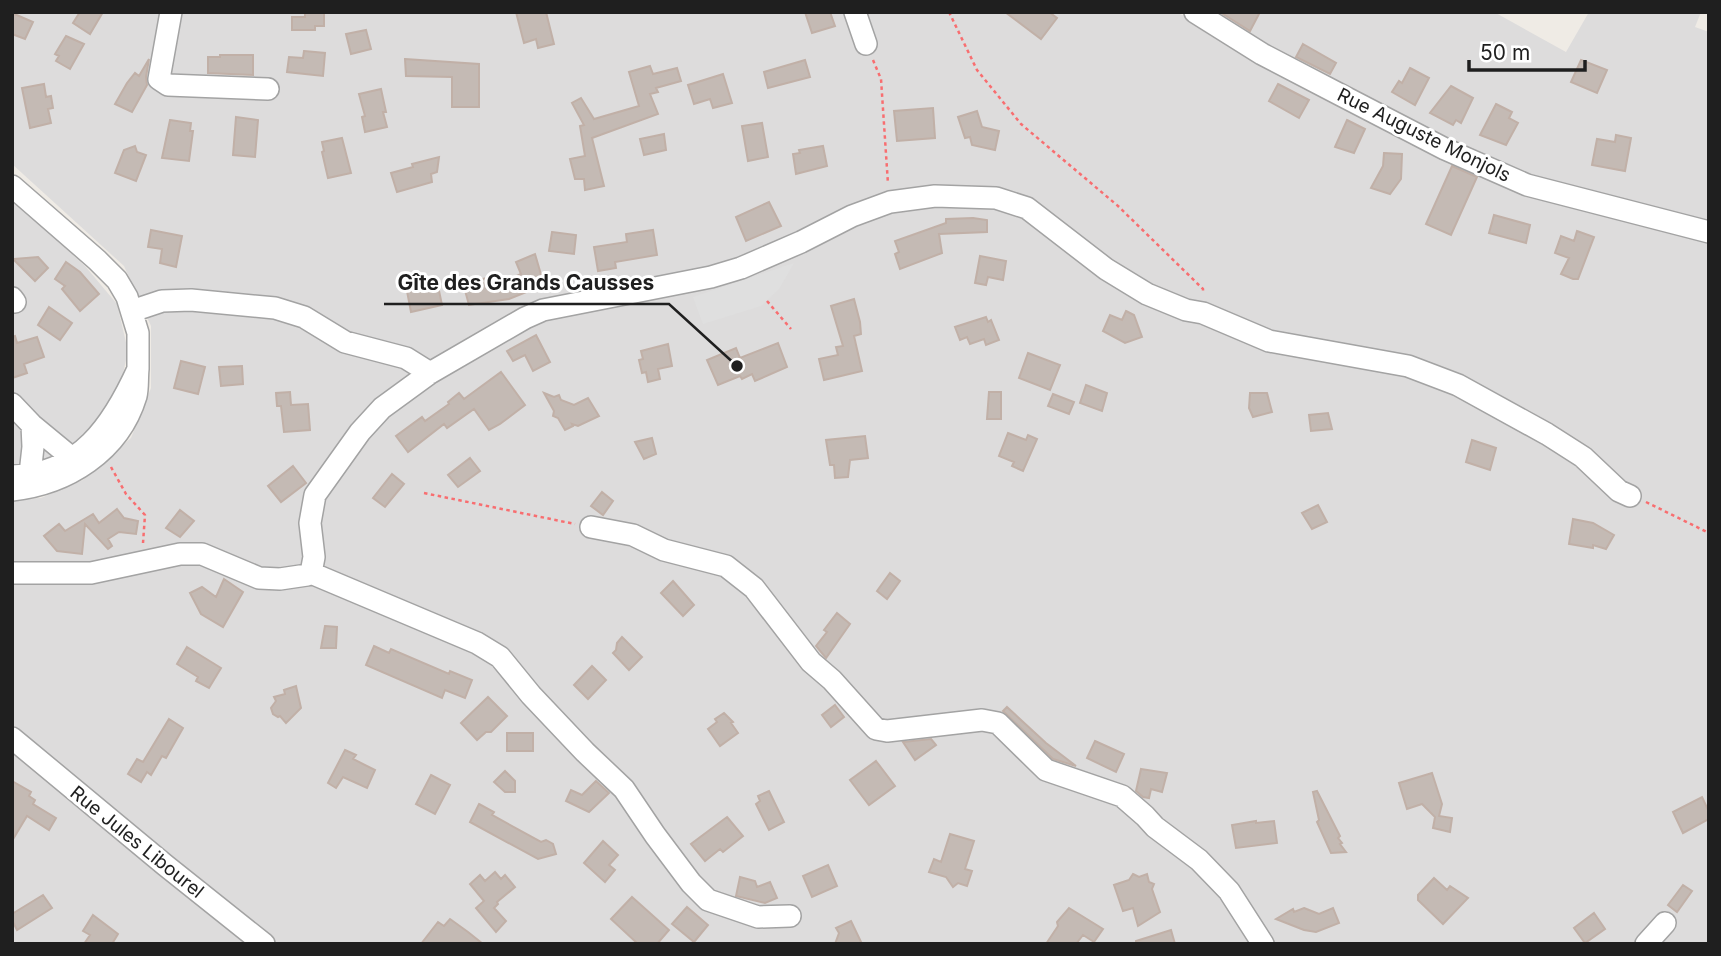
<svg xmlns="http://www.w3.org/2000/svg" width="1721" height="956" font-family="Inter,sans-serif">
<rect width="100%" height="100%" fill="#efebe5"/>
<path fill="#dddcdc" d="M12 12H1175L1213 28 1445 159 1709 239V944H12V499L41 498 83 480 131 438 151 388V326L124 266 12 164Z
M1207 12H1494L1566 52 1589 12H1701L1695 27 1709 32V226L1559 188 1446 140 1262 47Z
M12 200 85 266 117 304 128 351 116 405 98 428 47 463 12 467Z"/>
<path fill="#dfdfdf" d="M794 263 779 289 761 306 703 324 693 297Z"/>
<path fill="#c4bab4" stroke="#c1b0a7" stroke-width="2" d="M80 12H103L90 34 73 23Z
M305 12H324V26H315V30H292V17H305Z
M516 12H546L554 44 538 48 536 39 524 43Z
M805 12H830L835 26 812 33Z
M1005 12H1049L1057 18 1041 39Z
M1220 12H1260L1250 31Z
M12 13 33 22 25 39 12 34Z
M366 30 371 49 351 54 346 34Z
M66 36 84 44 70 69 56 61 59 56 55 54Z
M1303 44 1336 63 1330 74 1296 57Z
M304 51 325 53 323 76 287 72 289 57 303 58Z
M220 55H253V75L208 73V57H220Z
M149 59 146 77 147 85 132 112 115 104 127 83 135 73 139 76Z
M405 59 479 64V107H452V77L406 76Z
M805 60 810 77 768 88 764 72Z
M1581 60 1607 70 1597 93 1571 82Z
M650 66 653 74 677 68 681 81 656 88 658 92 650 94 658 114 592 138 604 186 585 190 584 179H575L570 159 585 156 580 126 584 125 572 103 581 98 594 119 639 106 629 72Z
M1410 68 1429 78 1415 105 1392 92 1399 81 1402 83Z
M723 74 732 103 713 108 710 99 694 104 688 85Z
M44 84 46 97 51 96 53 108 48 109 51 123 30 128 22 88Z
M1278 84 1309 100 1299 118 1269 101Z
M1451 86 1473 98 1461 123 1456 120 1453 125 1430 113Z
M381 89 386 112H383L387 127 365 132 362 117 365 116 359 94Z
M1496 104 1512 112 1509 118 1518 123 1506 145 1480 135Z
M933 108 935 138 897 141 894 111Z
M977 111 982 127 999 131 995 150 972 145 970 137 965 138 958 117Z
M236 117 258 120 255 157 233 155Z
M170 120 191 123 190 131H193L189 161 162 158Z
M1347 120 1365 129 1354 153 1335 147Z
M762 123 768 157 748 161 742 126Z
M664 134 666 150 644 155 640 139Z
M1616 135 1631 138 1625 171 1592 165 1597 139 1615 142Z
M342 138 351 173 328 178 322 152 324 151 322 142Z
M135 146 137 152 146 155 136 181 115 173 124 150Z
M823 146 827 166 796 174 793 154 800 153 799 150Z
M1384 153 1402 154 1401 179 1390 194 1371 188 1383 166Z
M439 157 437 172 431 174 432 182 397 192 391 173 413 167 412 164Z
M1452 166 1477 177 1451 235 1426 224Z
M769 202 781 226 746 241 736 217Z
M1494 215 1530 225 1526 243 1489 233Z
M973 218 987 220V232L939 234 942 253 900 269 895 254 899 252 895 241 946 223V219Z
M151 230 182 236 176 267 160 263 162 249 148 247Z
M653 230 657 255 615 262 616 268 598 271 594 247 627 242 626 234Z
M1577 231 1594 237 1578 279H1573L1561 274 1569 258 1555 253 1561 236 1574 241Z
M552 232 576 235 574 254 549 251Z
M535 254 544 285 509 299 469 305 463 283 492 277 494 286 521 274 516 262Z
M980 256 1006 261 1003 280 988 277 986 285 975 283Z
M38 257 48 268 35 281 13 259Z
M66 262 80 272 99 294 80 311 62 289 65 286 55 279Z
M438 286 442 305 411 312 407 291Z
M854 299 860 322 861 334 854 336 862 371 824 380 819 359 838 355 836 347 843 346 831 306Z
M49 307 72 323 60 340 38 325Z
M1126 311 1134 315 1142 337 1125 343 1103 331 1110 315 1122 320Z
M986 317 988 322 991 320 999 340 986 345 984 339 970 344 967 337 960 340 955 327Z
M536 335 550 362 533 371 525 355 513 361 507 351Z
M15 336 17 343 37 337 44 357 24 364 27 373 12 378V337Z
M778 343 787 367 755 381 752 374 742 379 740 376 718 385 707 360 736 348 740 358Z
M668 344 672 366 658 369 660 379 648 382 646 372 642 373 639 360 643 359 641 351Z
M1028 353 1060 365 1050 390 1019 378Z
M181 361 205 367 198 394 174 388Z
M242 366 243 384 221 386 219 367Z
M501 372 525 405 500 424 489 430 474 409 447 428 444 424 408 452 396 436 422 417 425 421 449 404 448 402 459 393 464 399Z
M1086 385 1107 393 1102 411 1080 403Z
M290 392 291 405 308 404 310 430 284 432 281 406H277L276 393Z
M989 392H1001V419H987Z
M544 393 554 397 559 395 561 400 574 405 588 398 599 416 578 426 572 424 573 426 565 430 558 418 553 416 554 411Z
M1250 393H1267L1272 412 1253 417 1249 408Z
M1053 394 1074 402 1069 414 1048 406Z
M1328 413 1332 429 1311 431 1309 415Z
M1008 433 1026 440 1028 435 1037 439 1023 471 1012 466 1014 462 999 456Z
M865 436 868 458 850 460 848 477 835 478 834 465H830L826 440Z
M652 438 656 454 644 459 635 442Z
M1472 440 1496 448 1490 470 1466 462Z
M470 458 480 471 458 487 448 475Z
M293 466 306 483 281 502 268 486Z
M392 474 404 484 385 507 373 498Z
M602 492 613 501 603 515 591 506Z
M1318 505 1327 522 1312 529 1302 513Z
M117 509 124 518 138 521 136 534 119 532 108 539 112 546 108 549 85 524 82 554 57 551 44 536 59 524 65 531 93 514 99 523Z
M180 510 194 521 180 537 166 528Z
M1573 519 1593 523 1614 535 1606 549 1593 545V548L1569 544Z
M890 573 900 581 887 599 877 591Z
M224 579 243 592 223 627 201 614 190 593 202 587 216 597Z
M673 581 694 605 683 616 661 593Z
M837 613 850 624 826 658 816 646 827 632 824 630Z
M325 626 337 627 336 648H321Z
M622 637 642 657 629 670 613 653 616 650 617 643Z
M374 646 389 653 391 649 449 674 450 671 472 680 465 698 445 690 442 698 366 665Z
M187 647 221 668 209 688 196 681 198 677 177 664Z
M592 666 606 680 588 699 574 685Z
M296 686 301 708 286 723 280 716 278 717 273 714 271 708 276 701 274 697 285 694 284 690Z
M488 697 507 716 491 732H486L477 740 461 723Z
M835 705 844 717 831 727 822 715Z
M1007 707 1046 743 1076 766 1053 759 1003 711Z
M724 713 733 722 731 723 738 733 720 746 708 729 717 722 715 719Z
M169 719 183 728 166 758 162 756 151 775 147 772 141 782 128 774 137 759 143 762Z
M507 733H533V751H507Z
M931 739 936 745 915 760 903 742Z
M1095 741 1124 754 1116 772 1087 758Z
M345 750 356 755 353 759 375 770 367 788 343 777 336 788 328 783Z
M876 761 895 786 869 805 850 780Z
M1141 769 1167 773 1162 792 1151 789 1149 798 1143 797 1136 791Z
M505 771 515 781V792H505L494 782Z
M1432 773 1442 804 1439 816 1452 818 1450 832 1433 828 1435 817 1422 804 1407 809 1399 783Z
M431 775 450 785 435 814 416 804Z
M12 781 31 792 29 796 35 800 33 804 56 818 49 830 27 816 12 841Z
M596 781 609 793 589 812 566 801 571 790 582 795Z
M769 791 784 822 769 830 756 804 760 801 758 796Z
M1317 791 1340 836 1338 838 1342 843 1340 844 1346 852 1331 853 1317 822 1319 820 1313 792Z
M1702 797 1709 812V819L1683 833 1673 812Z
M479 804 494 812 492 815 541 842 546 840 553 844 556 854 538 859 470 822Z
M727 817 743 836 723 852 720 849 705 861 691 844Z
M1256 821V823L1274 821 1277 843 1236 848 1232 825Z
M950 834 974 841 965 869 972 871 967 886 958 883 953 887 946 877 929 872 934 859 941 862Z
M603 841 618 855 609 865 615 870 605 882 584 863Z
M828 865 837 886 812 897 803 876Z
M495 872 501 879 505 875 515 887 497 902 498 904 494 908 506 921 496 932 476 908 484 901 470 884 480 875 485 881Z
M1133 874 1139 877 1147 874 1149 882 1154 884 1152 889 1160 912 1138 926 1133 908 1123 911 1114 885 1129 880Z
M740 877 755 881 757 887 770 882 777 898 765 903 736 896Z
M1434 878 1447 890 1450 886 1468 898 1443 924 1418 900V895Z
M1683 885 1692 891 1677 912 1668 905Z
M43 895 52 908 17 930 12 920V914Z
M632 897 669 930 657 944H638L611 919Z
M687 907 708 925 694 942 672 924Z
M1069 908 1103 929 1094 942 1083 935 1076 944H1046L1058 926 1057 922Z
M1304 908 1319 914 1333 908 1339 923 1316 932 1304 930 1276 919 1293 909 1294 912Z
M1594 913 1605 929 1585 943 1574 928Z
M93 915 118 934 112 944H84L90 935 83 931Z
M450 919 468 932 483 944H421L438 922 444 926Z
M851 921 862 944H835L839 933 836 928Z
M1171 930 1175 944H1136V941Z"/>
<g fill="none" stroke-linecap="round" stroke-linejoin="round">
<defs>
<path id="minor" d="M171 12 159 79 168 85 268 89
M855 12 866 44
M1195 12 1262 54 1335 92 1445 149 1527 185 1709 232
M12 186 97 260 117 280 127 297 138 333V369
M12 298 15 302
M132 311 162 301 191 300 275 308 304 317 345 342 406 358 430 373
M12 404 32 425 72 458
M30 474 33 447 32 425
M12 476C80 475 113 424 138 369 137 378 138 388 136 396 119 452 67 484 12 490
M591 527 633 535 664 550 726 566 754 588 811 662 832 680 876 729 887 731 982 720 998 723 1046 770 1122 796 1145 816 1155 827 1199 860 1229 891 1263 944
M12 573H91L180 554H202L259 578 280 579 307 575 311 573 314 557 310 523 315 495 360 432 382 408 430 373 525 318 543 310 711 277 741 268 801 242 852 216 890 202 935 196 996 198 1027 208 1106 269 1147 294 1186 310 1203 313 1269 341 1408 366 1458 385 1547 434 1583 457 1619 491 1630 496
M311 573 477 643 500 657 531 695 585 752 624 789 655 835 691 883 708 900 758 917 790 916
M12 738 165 865 264 944
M1646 944 1665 923"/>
</defs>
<use href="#minor" stroke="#a3a3a3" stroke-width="24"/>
<path stroke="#f86e70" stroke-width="2.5" stroke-dasharray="3.5 3.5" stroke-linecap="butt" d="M949 12 977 70 1021 124 1118 206 1203 289V294
M873 60 881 79 888 184
M767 301 791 329
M111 467 126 494 145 515 143 543
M424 493 575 524
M1646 502 1709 533"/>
<use href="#minor" stroke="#fff" stroke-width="21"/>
</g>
<g text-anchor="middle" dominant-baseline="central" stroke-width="6" stroke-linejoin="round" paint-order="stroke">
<g font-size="19" fill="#1f1f1f" stroke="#fff">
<text transform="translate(1424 135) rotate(26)">Rue Auguste Monjols</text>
<text transform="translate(137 842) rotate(39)">Rue Jules Libourel</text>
</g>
</g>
<path fill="none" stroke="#1f1f1f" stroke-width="2.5" d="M737 366L669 304H384"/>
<circle fill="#1f1f1f" stroke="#fff" stroke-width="2.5" cx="737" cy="366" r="7"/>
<g font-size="21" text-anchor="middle" font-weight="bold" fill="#1f1f1f" stroke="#fff" stroke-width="6" stroke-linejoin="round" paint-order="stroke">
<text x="526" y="290">Gîte des Grands Causses</text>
</g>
<rect width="1721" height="956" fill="none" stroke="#1f1f1f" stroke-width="28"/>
<path d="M1469 60v10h116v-10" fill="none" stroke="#1f1f1f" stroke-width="3.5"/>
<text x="1480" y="60" font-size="21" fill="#1f1f1f" stroke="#ffffff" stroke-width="5" paint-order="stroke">50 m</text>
</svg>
